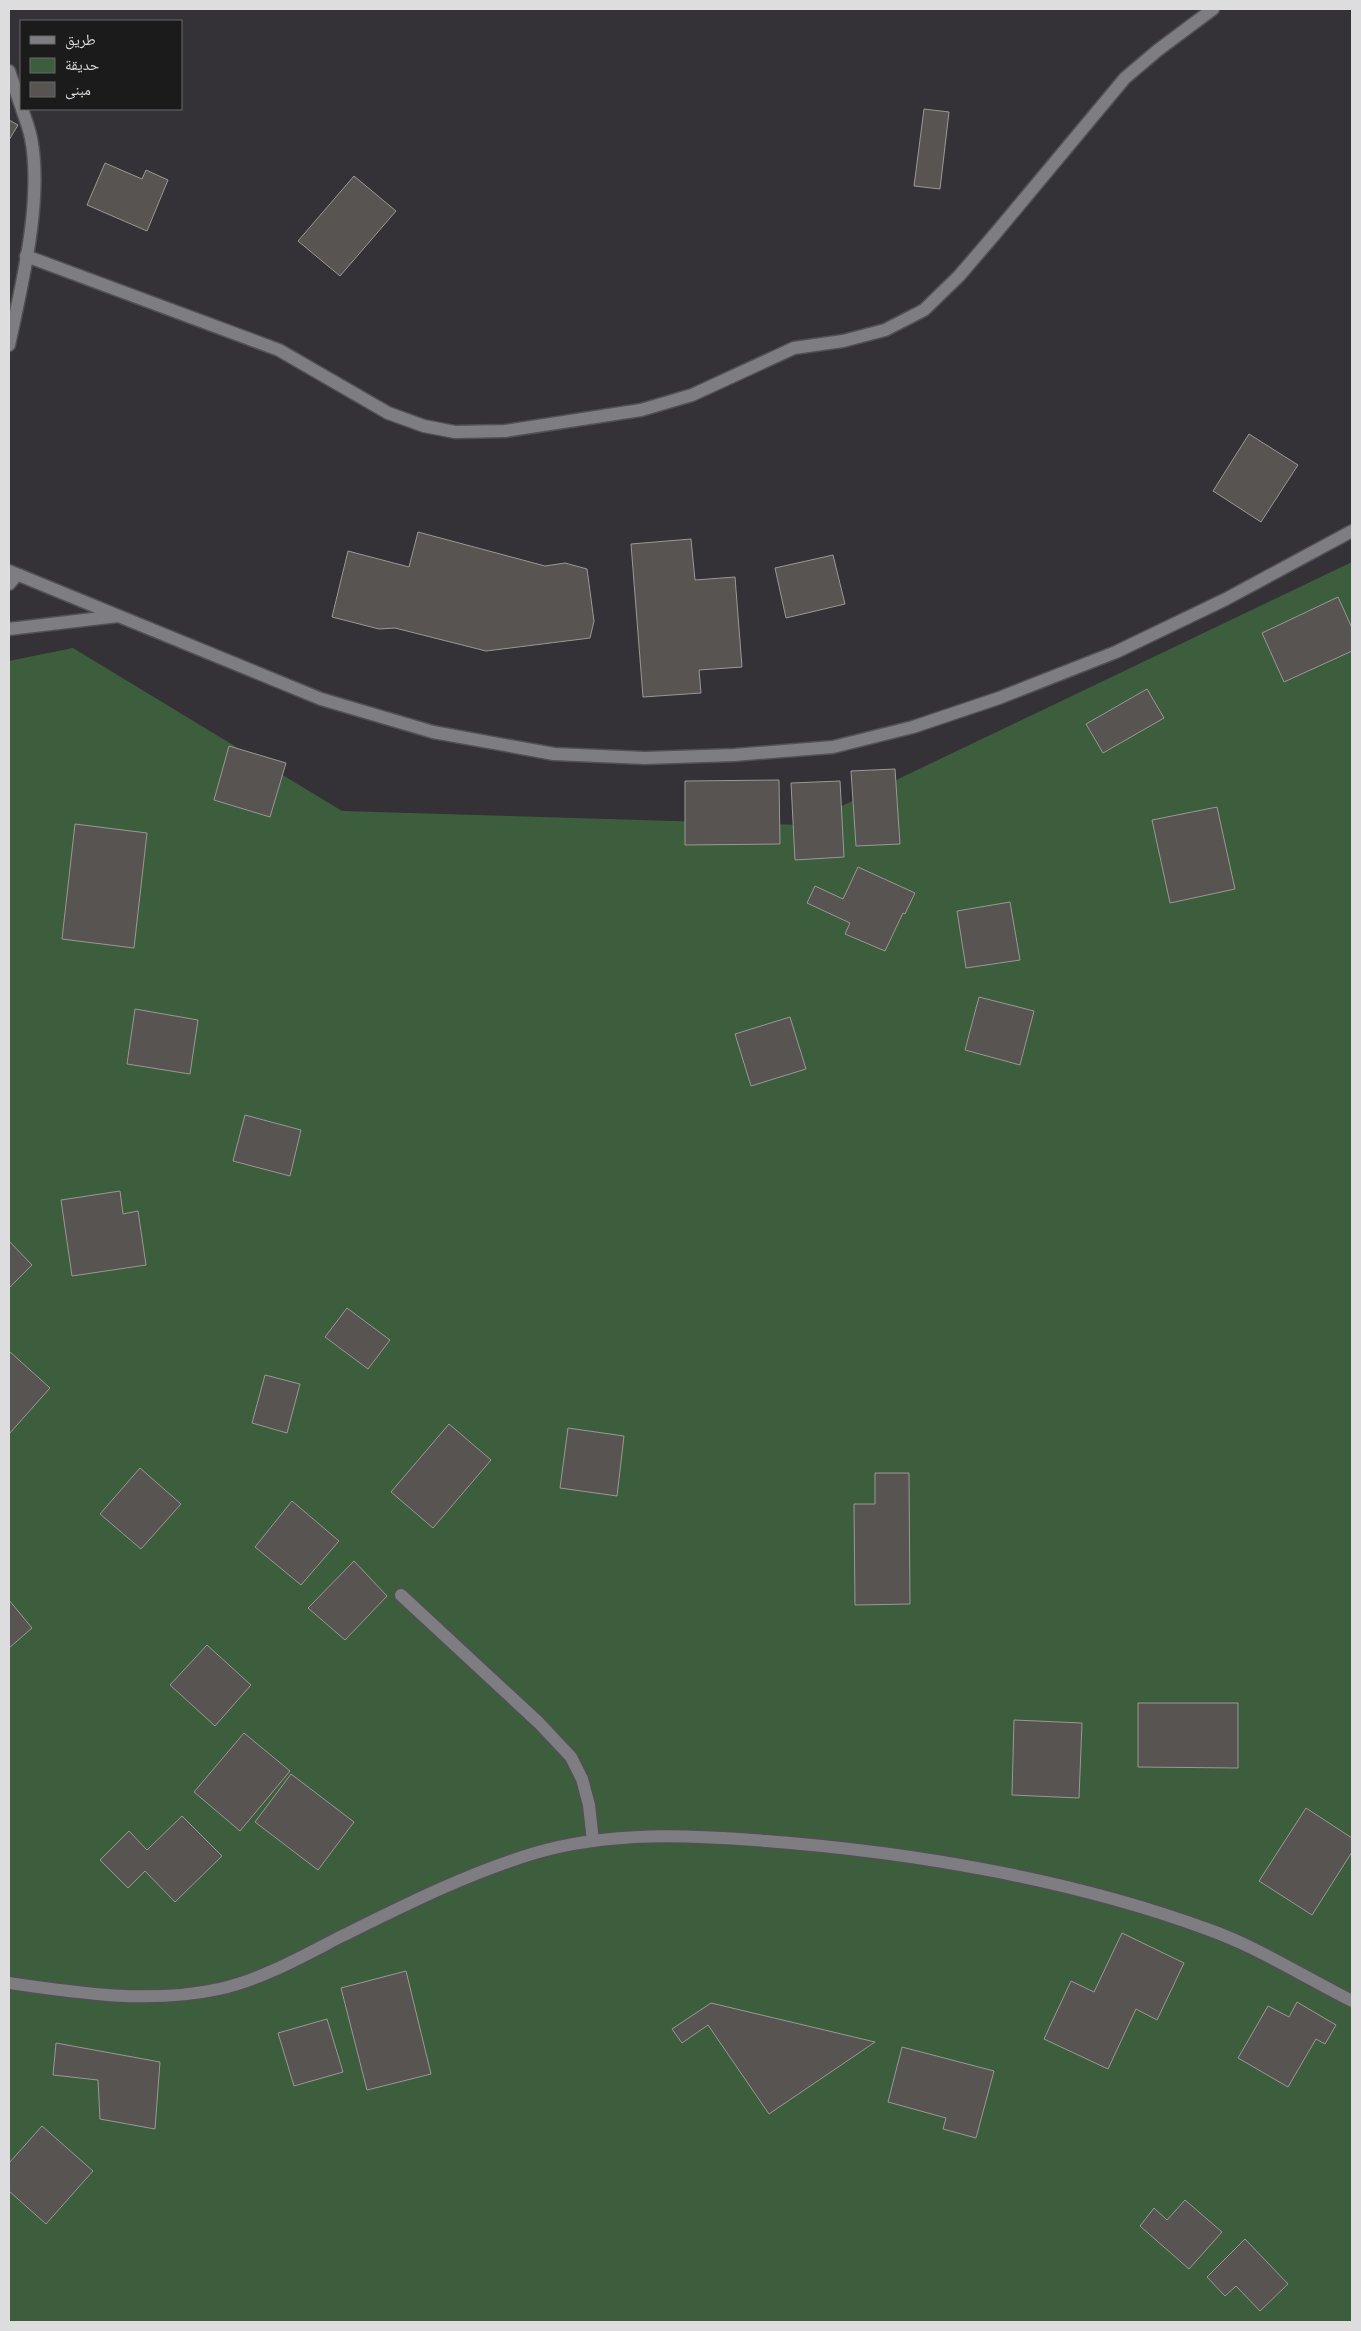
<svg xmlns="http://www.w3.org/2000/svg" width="1361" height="2331" font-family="'Work Sans','Noto Naskh Arabic',sans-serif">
<rect width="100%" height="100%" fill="#343236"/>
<path fill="#3d5e3d" d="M1352 562V2322H9V661L73 648 342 811 802 825Z"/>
<path fill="#575451" stroke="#9b9895" d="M924 109 949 112 940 189 914 186Z
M9 120 18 125 9 140Z
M105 163 142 179 146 170 168 180 147 231 87 205Z
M354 176 396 211 340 276 298 241Z
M1249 434 1298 465 1261 522 1213 491Z
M418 532 545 566 565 563 587 569 594 621 590 638 486 651 395 628 379 629 332 617 348 551 409 567Z
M691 539 695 580 735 577 742 667 699 670 701 693 643 697 631 544Z
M833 555 845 604 786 618 775 568Z
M1338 597 1352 628V651L1284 682 1262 633Z
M1147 689 1164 718 1103 753 1086 724Z
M229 746 286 763 270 817 214 800Z
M895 769 900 844 856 846 851 771Z
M779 780 780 844 685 845V781Z
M840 781 844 857 795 860 791 783Z
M1217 807 1235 889 1170 903 1152 820Z
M75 824 147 833 134 948 62 939Z
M858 867 915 893 905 914 903 913 885 951 845 934 850 923 807 903 815 886 843 899Z
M1010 902 1020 960 966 968 957 911Z
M979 997 1034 1011 1020 1065 965 1050Z
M135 1009 198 1020 190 1074 127 1064Z
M790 1017 806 1069 751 1086 735 1034Z
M245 1115 301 1130 290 1176 233 1161Z
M120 1191 123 1214 138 1211 146 1265 72 1276 61 1200Z
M9 1241 32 1265 9 1288Z
M347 1308 390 1340 368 1369 325 1337Z
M9 1351 50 1388 9 1434Z
M265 1375 300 1384 287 1433 252 1423Z
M449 1424 491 1460 433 1528 391 1492Z
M568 1428 624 1436 617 1496 560 1488Z
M140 1468 181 1504 141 1549 100 1514Z
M875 1473H909L910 1604 855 1605 854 1504H875Z
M292 1501 339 1541 301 1585 255 1547Z
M354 1561 387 1596 345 1640 308 1608Z
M9 1600 32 1628 9 1648Z
M207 1645 251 1685 215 1726 170 1685Z
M1138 1703H1238V1768L1138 1767Z
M1014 1720 1082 1723 1079 1798 1012 1795Z
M244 1733 290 1771 240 1831 194 1792Z
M291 1774 354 1822 318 1870 255 1822Z
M1306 1808 1352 1838V1852L1312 1915 1259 1881Z
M182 1816 222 1856 175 1902 145 1871 128 1888 100 1860 129 1831 147 1850Z
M1122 1933 1184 1963 1157 2020 1136 2009 1108 2069 1044 2039 1071 1981 1094 1992Z
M406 1971 431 2074 367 2090 341 1988Z
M1297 2002 1336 2025 1325 2044 1316 2039 1288 2087 1238 2058 1268 2006 1289 2017Z
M711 2003 875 2042 769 2114 708 2025 682 2043 672 2029Z
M327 2019 343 2072 294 2086 278 2033Z
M56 2043 160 2062 155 2129 100 2119 98 2080 53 2075Z
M902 2047 994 2071 976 2138 943 2129 946 2118 888 2102Z
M42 2126 93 2171 46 2224 9 2191V2163Z
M1185 2200 1222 2232 1189 2269 1140 2226 1154 2208 1167 2220Z
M1245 2239 1288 2284 1260 2311 1236 2286 1225 2296 1207 2277Z"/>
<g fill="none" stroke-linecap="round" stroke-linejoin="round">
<defs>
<path id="lane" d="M26 256 279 350 388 413 424 426 455 432 505 431 641 410 692 395 794 348 843 341 885 330 924 310 959 276 995 234 1125 78 1158 50 1213 9"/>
<path id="street" d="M9 71 21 106
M9 345C22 284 43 199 31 138 29 128 25 118 22 109
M9 584 17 575
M401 1595 539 1723 571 1757 582 1779 589 1805 593 1841
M9 1983C77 1993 151 2004 219 1989 261 1980 303 1956 342 1936 405 1905 468 1873 535 1853 610 1831 690 1835 766 1841 911 1852 1071 1879 1207 1929 1258 1947 1304 1977 1352 2001"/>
<path id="secondary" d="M9 571 321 699 433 732 554 754 645 758 734 755 833 747 913 727 999 698 1116 652 1226 599 1352 531
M9 629 118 616"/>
</defs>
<use href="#lane" stroke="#515053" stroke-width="15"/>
<use href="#street" stroke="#515053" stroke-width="15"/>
<use href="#secondary" stroke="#515053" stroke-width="15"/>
<use href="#lane" stroke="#7e7d81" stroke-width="12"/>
<use href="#street" stroke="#7e7d81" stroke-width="12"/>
<use href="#secondary" stroke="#7e7d81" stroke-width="12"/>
</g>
<rect width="1361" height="2331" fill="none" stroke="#dddcde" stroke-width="20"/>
<rect x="20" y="20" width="162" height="90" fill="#1b1b1c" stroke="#69686a"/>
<rect x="30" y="36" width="25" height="8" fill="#7e7d81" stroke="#69686a"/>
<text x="65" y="45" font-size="15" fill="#dddcde">طريق</text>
<rect x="30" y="58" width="25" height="15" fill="#3d5e3d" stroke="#69686a"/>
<text x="65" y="70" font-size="15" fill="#dddcde">حديقة</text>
<rect x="30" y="82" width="25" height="15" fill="#575451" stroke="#69686a"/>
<text x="65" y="95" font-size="15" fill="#dddcde">مبنى</text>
</svg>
